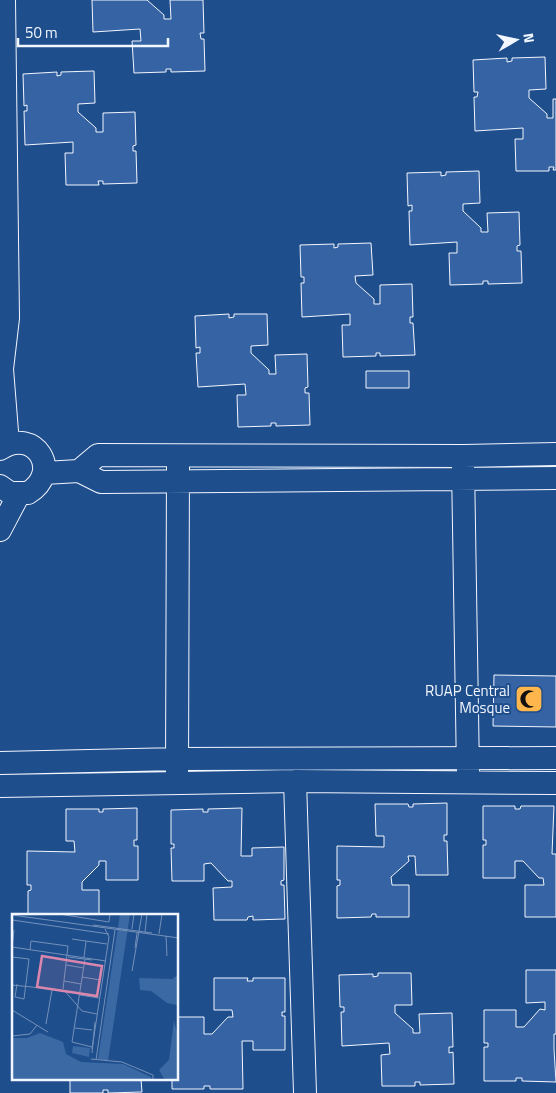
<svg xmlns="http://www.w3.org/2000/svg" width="556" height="1093" font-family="'Titillium Web',sans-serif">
<rect width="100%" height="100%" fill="#1f4e8c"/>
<path fill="#3563a3" stroke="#f2f6ff" d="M92 0H147L164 15V19H171L170 0H203L204 33H200L201 39H204L205 71 171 72V69H166V72L134 73 132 41H141L140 29 93 32Z
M545 57 546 89 529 90V98L547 114V118H553V99H556V170H553L554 167H549V171H516L515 139H523V128L475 131 474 97H477L478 92H474L473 60 507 58V62L512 61V58Z
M94 71 95 103 78 104V112L96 128V132H103V113L135 112 136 145 133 146V151H136L137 183 103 184V181H98L99 185H66L65 153H73V142L25 145 24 111H27V105L24 106 23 74 57 72V76L61 75V72Z
M479 171 480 203 463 204V211L481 228V232H488L487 213 519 212 520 245 517 246V251H521L522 283 488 284V281H483V284L450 285 449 253H457V242L410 245 409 211H412V205L408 206 407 173 441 172V176L446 175V172Z
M371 243 373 275 355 276 356 283 374 299V304H380V285L412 284 413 317H410V323H413L415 355 380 356V353H376V356L343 357 342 325H350V314L302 317 301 283H304V277H301L300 245 334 244V248L338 247V244Z
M229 314V318L234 317V314H267L268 345 251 346V353L269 370V374H276L275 355 307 354 308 387 305 388V393H309L310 425 276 426V423H271V426L238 427 237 395H246L245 384 198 387 196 353H200V347L196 348 195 316Z
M366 371H409V388H366Z
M494 675 556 676V727L493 726Z
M447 803V835H444V841H447L448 875H416L415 856H408L409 861 391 877 392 885H409V917H376V914H372L371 917 337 918V886L340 885V880H337V846L384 847V836H376L375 804H408L409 807H413V804Z
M483 806H515V809H520L521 806H554L552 854H556V917H525V885H544L543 878H539L523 861H515V878H483V845H486V840H483Z
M137 808V840H134V846H138V880H106V861H99V865L82 882V890H99V916H28V891L31 890V885H27V851L75 852 74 841H66V809H99V812H103V809Z
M242 808 241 856H252V848L284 847V880L281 881V885H284L285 919 253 920V916L248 917 247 920H214L213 888 232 887V881H228L211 863 204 864V881H172L171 848H174V844H171V810L203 809V812H208V809Z
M526 970H556V1034H554V1049L556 1082 522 1081V1078H516V1081H484V1047H488V1043H484V1010H516V1027H524L540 1009 545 1010V1002L526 1003Z
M378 973H411L412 1005H395V1013L413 1029V1033H420L419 1014 452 1013 453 1047H449V1053L453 1052 454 1084 420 1085V1082H415V1086H382L381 1055 390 1054 389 1043 342 1046 341 1012H344V1007H340L339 975 373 974V977L378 976Z
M214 978H248L247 981H253V978H285V1012H282V1016H285V1050H253V1041H242L243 1089H210V1086H204V1089H172V1079H178V1017H204V1034H212L228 1017H233L232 1010H214Z
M70 1079H141L142 1092 108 1093V1090H103V1093H70Z"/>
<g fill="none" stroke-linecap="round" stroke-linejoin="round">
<defs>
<path id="minor" d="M4 0 8 318 2 369 8 444
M0 449C35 426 63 472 28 493H10L0 486
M463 465 468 773
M79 471 98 455 464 456 556 454
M44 473 79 471 101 482 556 478
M0 530 19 494
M0 763 178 759 556 758
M177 774 178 466
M295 781 305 1093
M0 786 295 781 556 783"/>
</defs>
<use href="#minor" stroke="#f2f6ff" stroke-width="24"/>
<use href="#minor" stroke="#1f4e8c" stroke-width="22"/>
</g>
<defs>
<symbol id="mosque-square" viewBox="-11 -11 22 22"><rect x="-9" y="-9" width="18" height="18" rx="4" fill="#ffb74d" stroke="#1f4e8c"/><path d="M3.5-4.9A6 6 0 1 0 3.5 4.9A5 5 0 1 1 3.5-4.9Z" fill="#111"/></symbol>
</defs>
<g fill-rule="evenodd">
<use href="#mosque-square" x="513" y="683" width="32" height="32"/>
</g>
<g text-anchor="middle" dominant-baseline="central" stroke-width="4" stroke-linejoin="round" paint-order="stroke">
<g font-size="15" fill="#f2f6ff" stroke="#1f4e8c" text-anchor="end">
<text x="510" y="690">RUAP Central<tspan x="510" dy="17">Mosque</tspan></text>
</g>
</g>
<g transform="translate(12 914)">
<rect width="166" height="166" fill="#1f4e8c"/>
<path d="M108 0H118L96 147 86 145ZM166 61 165 91 155 89 139 77 128 76 127 64 160 65ZM162 107 166 122V166H153L147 156 157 146ZM28 119 51 128 54 140 69 148 111 150 139 163V166H0V124H15ZM61 132 78 134 77 143 60 139Z" fill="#3b69a3"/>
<path fill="none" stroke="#7391ba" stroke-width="1" d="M47 0 97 8 98 0M0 1 167 24M0 6 97 20M81 11 140 19M120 15 122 0M133 18 135 0M147 20 150 0M154 22 155 42M60 25 95 30M0 33 94 47M0 34 2 16M123 34 125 19M18 36 19 27 56 32 51 75M0 43 17 45 12 85 3 83 5 70M56 43 80 46M72 43 74 27M73 45 60 128 80 133M54 51 72 54M120 57 130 0M70 63 88 66M52 67 69 70M0 71 49 76M52 76 70 97 85 100M68 81 87 84M0 96 36 118M34 110 40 76M63 114 80 116M0 122 18 120 25 111M80 135 97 23 93 15M80 139 83 108M79 145 110 148 141 161V166M84 146 103 16"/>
<path fill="#da87ad" fill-opacity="0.15" stroke="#da87ad" stroke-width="2.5" d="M30 42 90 52 85 82 25 73Z"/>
<rect width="166" height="166" fill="none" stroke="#f2f6ff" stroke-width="2.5"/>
</g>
<g transform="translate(516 40) rotate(81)" stroke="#1f4e8c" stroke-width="4" paint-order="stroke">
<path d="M0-4L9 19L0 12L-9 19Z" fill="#f2f6ff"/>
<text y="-8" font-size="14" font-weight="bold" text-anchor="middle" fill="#f2f6ff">N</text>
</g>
<path d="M18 38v8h150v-8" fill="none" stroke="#f2f6ff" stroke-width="2.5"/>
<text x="25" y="38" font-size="15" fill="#f2f6ff" stroke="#1f4e8c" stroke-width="4" paint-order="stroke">50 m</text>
</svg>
